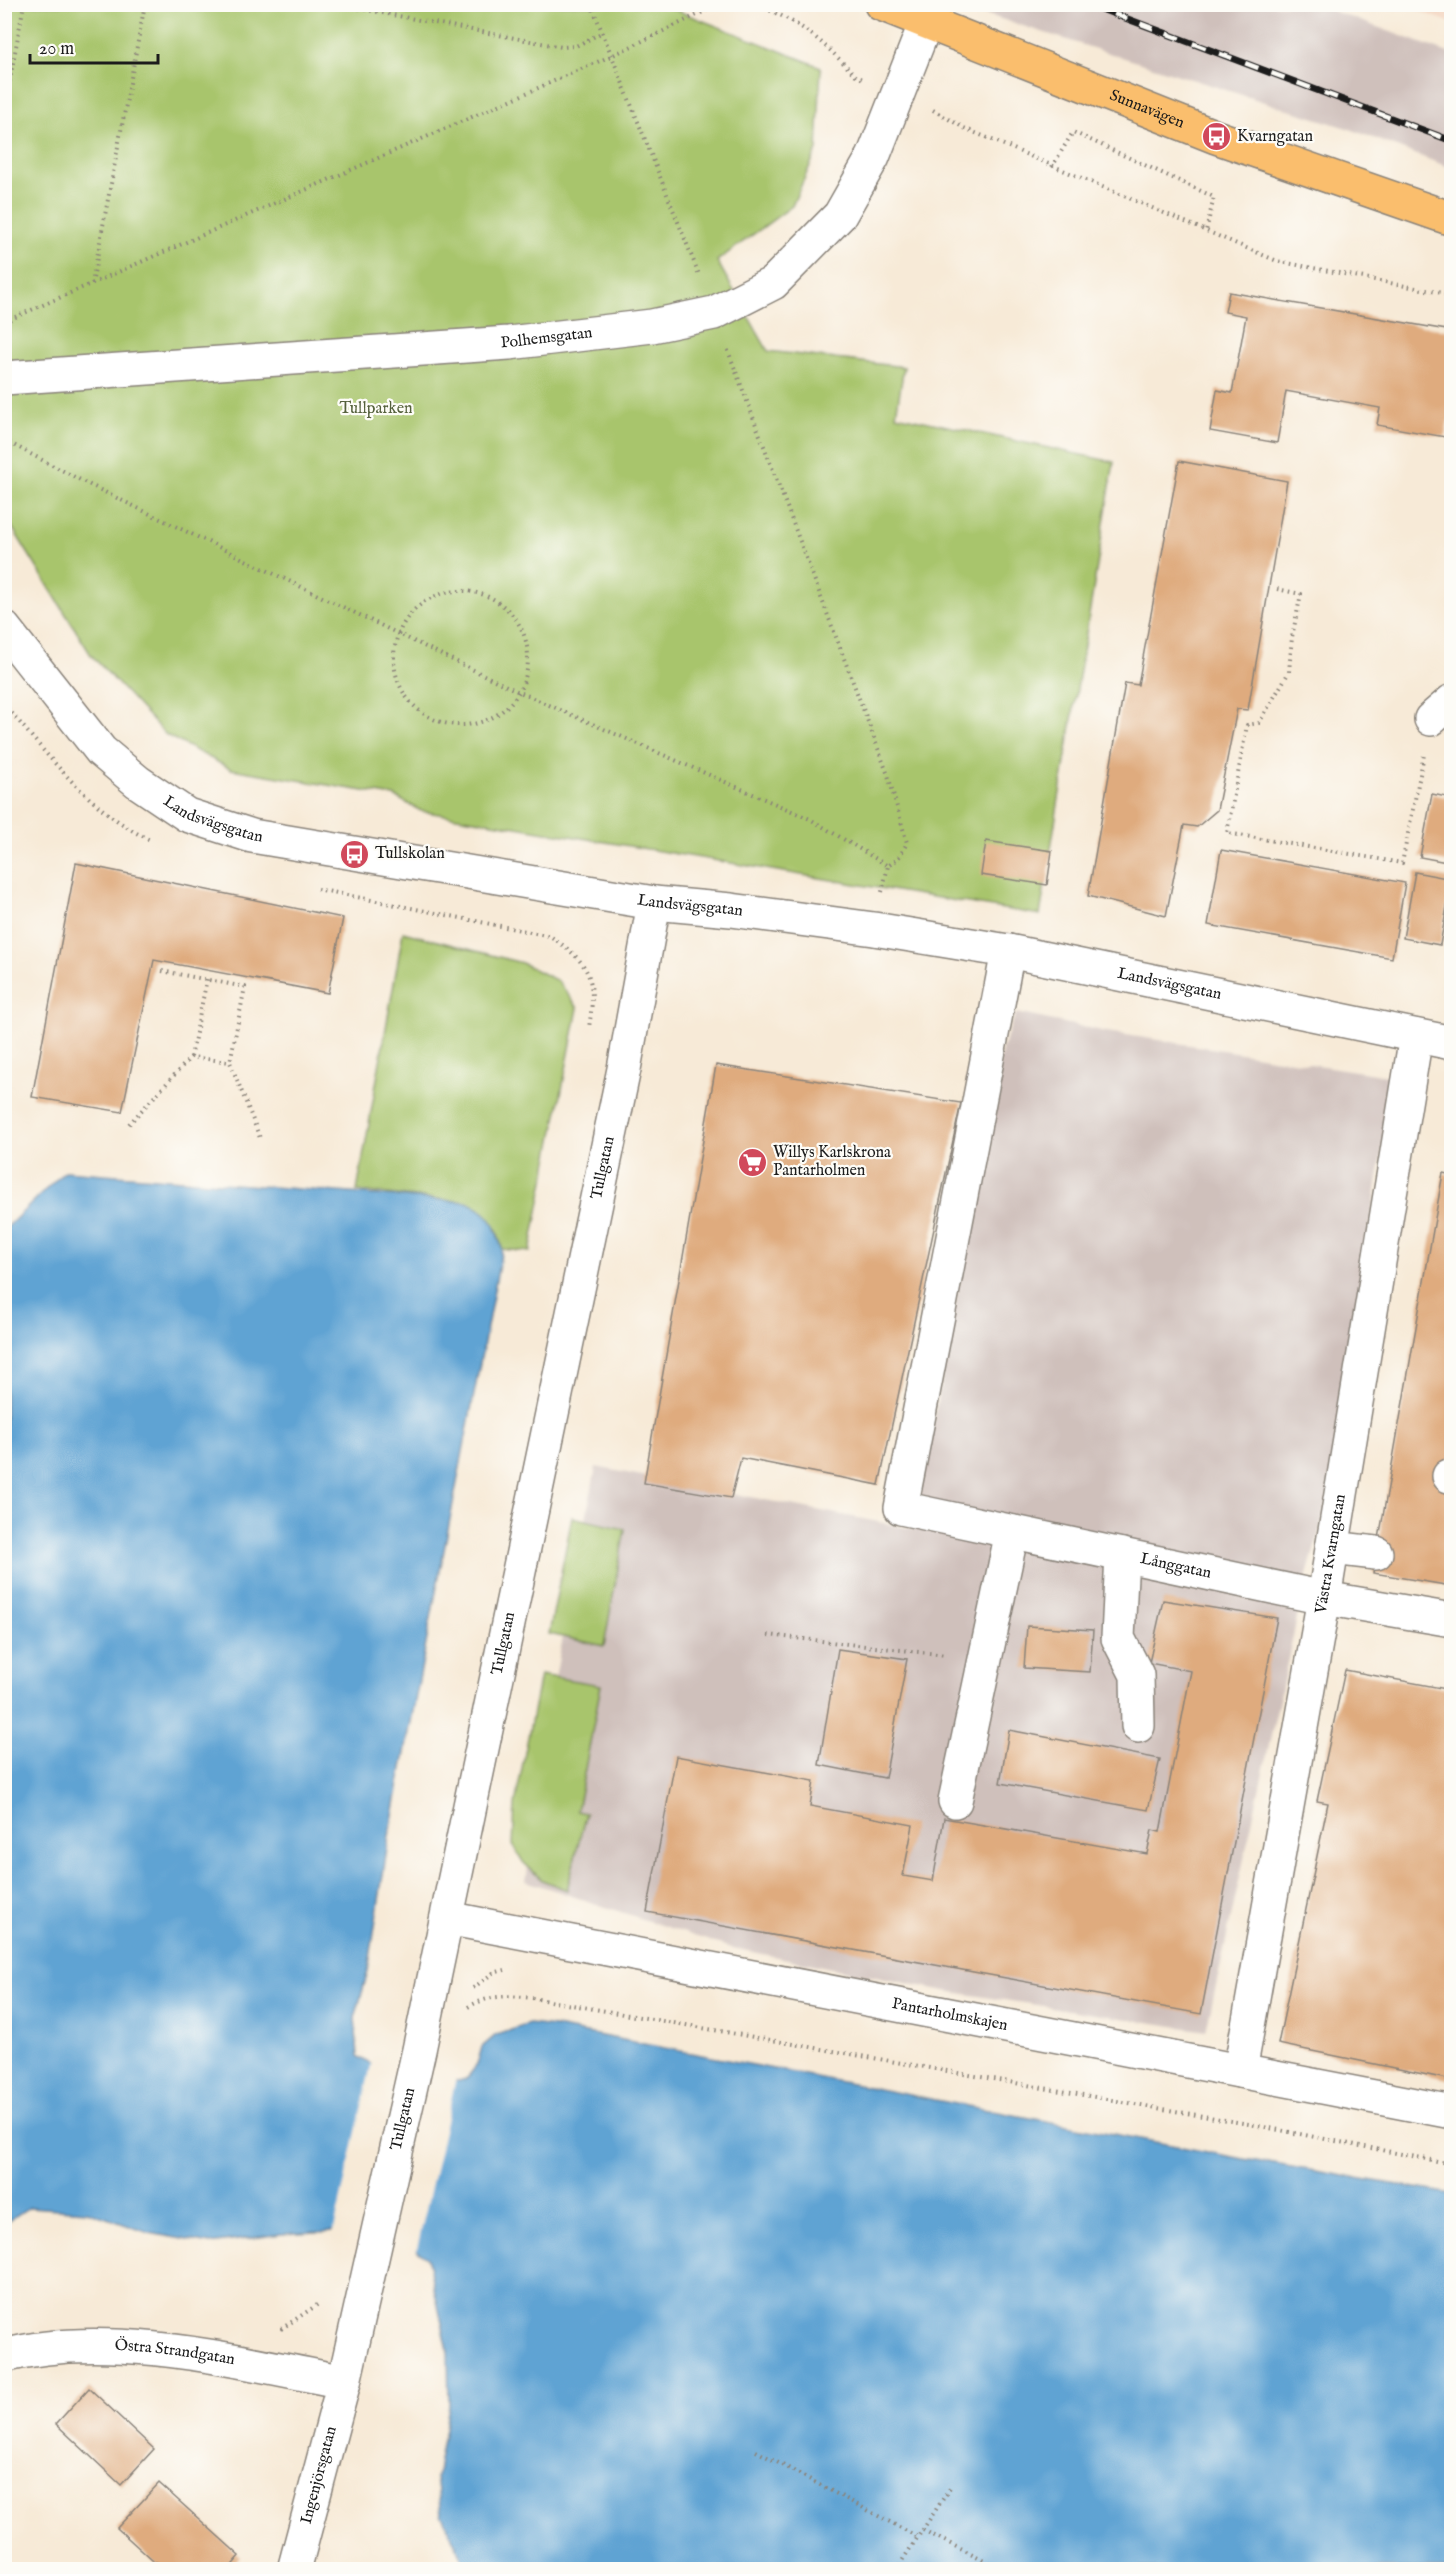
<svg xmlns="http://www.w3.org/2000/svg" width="1456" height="2574" font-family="'IM FELL English',serif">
<rect width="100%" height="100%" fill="#fdfcf7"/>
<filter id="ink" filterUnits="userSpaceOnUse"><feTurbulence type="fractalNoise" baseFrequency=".0167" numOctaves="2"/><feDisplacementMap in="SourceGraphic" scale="12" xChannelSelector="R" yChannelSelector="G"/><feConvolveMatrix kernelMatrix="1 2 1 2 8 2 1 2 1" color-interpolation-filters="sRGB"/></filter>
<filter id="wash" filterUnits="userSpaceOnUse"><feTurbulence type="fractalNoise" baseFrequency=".008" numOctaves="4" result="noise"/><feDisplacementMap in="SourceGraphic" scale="24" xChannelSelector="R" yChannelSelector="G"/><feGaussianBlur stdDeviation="1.35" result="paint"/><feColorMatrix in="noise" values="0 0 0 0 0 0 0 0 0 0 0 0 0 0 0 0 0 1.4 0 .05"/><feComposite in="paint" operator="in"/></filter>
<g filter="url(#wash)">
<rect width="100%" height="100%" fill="#f7ead7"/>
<path fill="#f3d4bf" d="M1404 5H1451V23Z"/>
<path fill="#cfc0bb" d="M956 5H1317L1451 54V168L1350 129Z
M1016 1013 1107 1032 1394 1077 1325 1512 1305 1582 1206 2031 945 1991 728 1947 526 1881 553 1688 596 1467 914 1529 1002 1049Z"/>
<path fill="#a8c56c" stroke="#627044" stroke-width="1.5" d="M5 5H663L821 67 817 150 792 206 717 261 768 351 904 367 896 415 1114 462 1040 915 421 811 394 796 231 769 166 735 91 655 5 516Z
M403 932 522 963 558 981 578 1008 530 1252 502 1249 497 1230 467 1202 357 1191Z
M572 1517 625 1529 604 1646 549 1634Z
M540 1675 601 1685 577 1811 586 1813 567 1890 542 1880 523 1862 513 1845 515 1804Z"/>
<path fill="#5ea3d3" stroke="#3d6078" stroke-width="1.5" d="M65 1171 467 1202C492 1214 494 1222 502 1249L389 1836 368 1971 355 2018 358 2056 370 2064 458 2081 466 2079 477 2065 482 2047 496 2035 529 2024 555 2027 1244 2159 1451 2194V2569H468L441 2514 436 2477 449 2406 448 2350 427 2257 413 2247 335 2231 281 2234 210 2244 149 2233 87 2211 29 2207 5 2223V1229Z"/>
<path fill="#f7ead7" d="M372 2061 456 2078 416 2253 412 2249 333 2234Z"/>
<g id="blocks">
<path fill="#dfab7e" d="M1229 292 1452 331V421H1448L1445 437 1377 425 1380 408 1286 391 1277 443 1210 431 1217 390 1232 393 1246 316 1225 312Z
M1179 461 1287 481 1248 710 1237 709 1217 810 1197 827 1184 825 1166 916 1088 896 1125 683 1138 685Z
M1432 794 1452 798V863L1420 857Z
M986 841 1052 851 1047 885 981 875Z
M1221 850 1405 883 1392 958 1208 925Z
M76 863 343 918 328 993 154 960 122 1112 32 1097Z
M1415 872 1452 879 1440 945 1403 938Z
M716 1065 961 1103 879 1485 741 1458 731 1498 644 1483Z
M1443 1173 1452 1175V1586L1373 1573Z
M1163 1600 1277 1618 1201 2014 647 1912 676 1756 814 1781 810 1806 913 1825 903 1876 933 1881 944 1818 1147 1854 1152 1830 1160 1832 1191 1671 1149 1663Z
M1027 1626 1093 1630 1090 1672 1024 1668Z
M838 1649 907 1659 885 1778 819 1765Z
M1345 1670 1452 1690V2080L1278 2044 1328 1803 1317 1801Z
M1009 1730 1160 1759 1148 1810 1000 1783Z
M89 2388 154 2449 121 2485 56 2424Z
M159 2483 240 2556 228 2570H163L117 2528Z"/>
</g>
</g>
<g filter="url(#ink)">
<use href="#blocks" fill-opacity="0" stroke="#8a837a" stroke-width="1.5"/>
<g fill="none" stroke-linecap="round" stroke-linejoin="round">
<defs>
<g id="minor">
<path id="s1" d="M4 378 509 343 652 326 714 313 773 283 840 215 873 157 926 22"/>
<path id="s2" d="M4 628 101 751 138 782 187 815 252 836 654 903 731 910 874 929 1008 951 1452 1043"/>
<path d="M1431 719 1452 701"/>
<path id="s3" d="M1008 951 901 1508 1324 1598 1452 1620"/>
<path d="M1449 1476H1452"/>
<path d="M1332 1548 1376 1553"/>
<path d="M1122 1555 1118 1638 1137 1675 1138 1726"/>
<path d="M955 1801 1012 1532"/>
<path id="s4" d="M447 1918 1452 2112"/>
<path id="s5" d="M1240 2071 1324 1598 1416 1036"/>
<path id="s6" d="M4 2356C106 2328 242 2362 344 2382"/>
<path id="s7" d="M294 2570 344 2382 419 2050 624 1069 654 903"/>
</g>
<g id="major">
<path id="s8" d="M881 4 1216 137 1452 219"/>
</g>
</defs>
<use href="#minor" stroke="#8a837a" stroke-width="36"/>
<use href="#major" stroke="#8a837a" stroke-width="36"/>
<path stroke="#8a837a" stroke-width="4" stroke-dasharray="1.5 4.5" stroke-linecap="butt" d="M335 4 562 47 576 46 603 32
M591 4 700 277
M753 4C801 21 821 40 856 76L863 79
M933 110 964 128 1277 261 1452 295
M4 111 24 4
M1052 167 1073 132 1214 197 1206 231
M92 284 145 4
M4 322 611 56 720 4
M4 440 90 485 517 691 810 819 888 866 898 859 907 843 888 775 727 348
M1277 589 1301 594 1292 637 1289 672 1259 723 1247 725 1227 833 1402 863 1424 755
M394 658a67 67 0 1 1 134 0a67 67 0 1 1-134 0Z
M4 704C49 756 89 811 152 841
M317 889 550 936C590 963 597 978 589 1027
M882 892 888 866
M162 971 245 987 230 1062 260 1138
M191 1057 207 979
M129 1124 191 1057 230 1062
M768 1635 946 1655
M473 1988 493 1973 505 1970
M468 2007C489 1995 509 1995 532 1998L1254 2125 1452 2164
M281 2329 320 2303
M756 2451 918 2537
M923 2530 1002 2570
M896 2570 951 2487"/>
<use href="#minor" stroke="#fff" stroke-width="33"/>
<use href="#major" stroke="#fabe6d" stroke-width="33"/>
<defs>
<path id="rail" d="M1088 4 1452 141"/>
</defs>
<use href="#rail" stroke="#1c1c1c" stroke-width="7"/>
<use href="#rail" stroke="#fdfcf7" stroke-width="4.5" stroke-dasharray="14" stroke-linecap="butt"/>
</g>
</g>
<defs>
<symbol id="bus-disc" viewBox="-11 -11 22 22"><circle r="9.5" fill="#d1495b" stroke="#fdfcf7"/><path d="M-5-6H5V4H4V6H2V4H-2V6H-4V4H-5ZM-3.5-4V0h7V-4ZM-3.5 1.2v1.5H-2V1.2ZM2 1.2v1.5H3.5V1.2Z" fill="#fff"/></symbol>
<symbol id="supermarket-disc" viewBox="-11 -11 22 22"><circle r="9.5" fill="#d1495b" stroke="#fdfcf7"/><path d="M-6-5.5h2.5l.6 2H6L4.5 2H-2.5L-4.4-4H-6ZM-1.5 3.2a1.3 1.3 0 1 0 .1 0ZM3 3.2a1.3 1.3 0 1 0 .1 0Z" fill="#fff"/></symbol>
</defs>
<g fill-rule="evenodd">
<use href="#bus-disc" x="1200" y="120" width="33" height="33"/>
<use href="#bus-disc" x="338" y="838" width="33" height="33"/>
<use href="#supermarket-disc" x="736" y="1146" width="33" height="33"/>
</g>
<g text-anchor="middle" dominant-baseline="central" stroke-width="4.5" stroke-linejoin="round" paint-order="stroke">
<g font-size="16" fill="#1c1c1c" stroke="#fdfcf7">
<text stroke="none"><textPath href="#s8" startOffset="286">Sunnavägen</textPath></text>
<text stroke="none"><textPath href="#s1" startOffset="544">Polhemsgatan</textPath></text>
<text stroke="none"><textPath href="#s2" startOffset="290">Landsvägsgatan</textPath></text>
<text stroke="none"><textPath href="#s2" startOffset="776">Landsvägsgatan</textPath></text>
<text stroke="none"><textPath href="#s2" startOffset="1262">Landsvägsgatan</textPath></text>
<text stroke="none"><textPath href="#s7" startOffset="1436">Tullgatan</textPath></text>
<text stroke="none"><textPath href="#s5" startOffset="525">Västra Kvarngatan</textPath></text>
<text stroke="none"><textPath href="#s3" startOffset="848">Långgatan</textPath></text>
<text stroke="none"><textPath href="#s7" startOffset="950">Tullgatan</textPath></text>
<text stroke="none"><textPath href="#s4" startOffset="512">Pantarholmskajen</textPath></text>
<text stroke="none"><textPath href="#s7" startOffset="464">Tullgatan</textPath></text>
<text stroke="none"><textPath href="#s6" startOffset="172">Östra Strandgatan</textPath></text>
<text stroke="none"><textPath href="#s7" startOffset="98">Ingenjörsgatan</textPath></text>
</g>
<g font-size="16" fill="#1c1c1c" stroke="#fdfcf7" text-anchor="start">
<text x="1237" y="137">Kvarngatan</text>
<text x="375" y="854">Tullskolan</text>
<text x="773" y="1153">Willys Karlskrona<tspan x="773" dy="18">Pantarholmen</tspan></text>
</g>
<g font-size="16" fill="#54603c" stroke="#fdfcf7">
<text x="376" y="409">Tullparken</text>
</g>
</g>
<rect width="1456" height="2574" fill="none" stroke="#fdfcf7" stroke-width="24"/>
<path d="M30 54v9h128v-9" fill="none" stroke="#1c1c1c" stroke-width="3"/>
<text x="39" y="54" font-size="18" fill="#1c1c1c" stroke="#fdfcf7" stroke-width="4.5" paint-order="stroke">20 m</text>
</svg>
